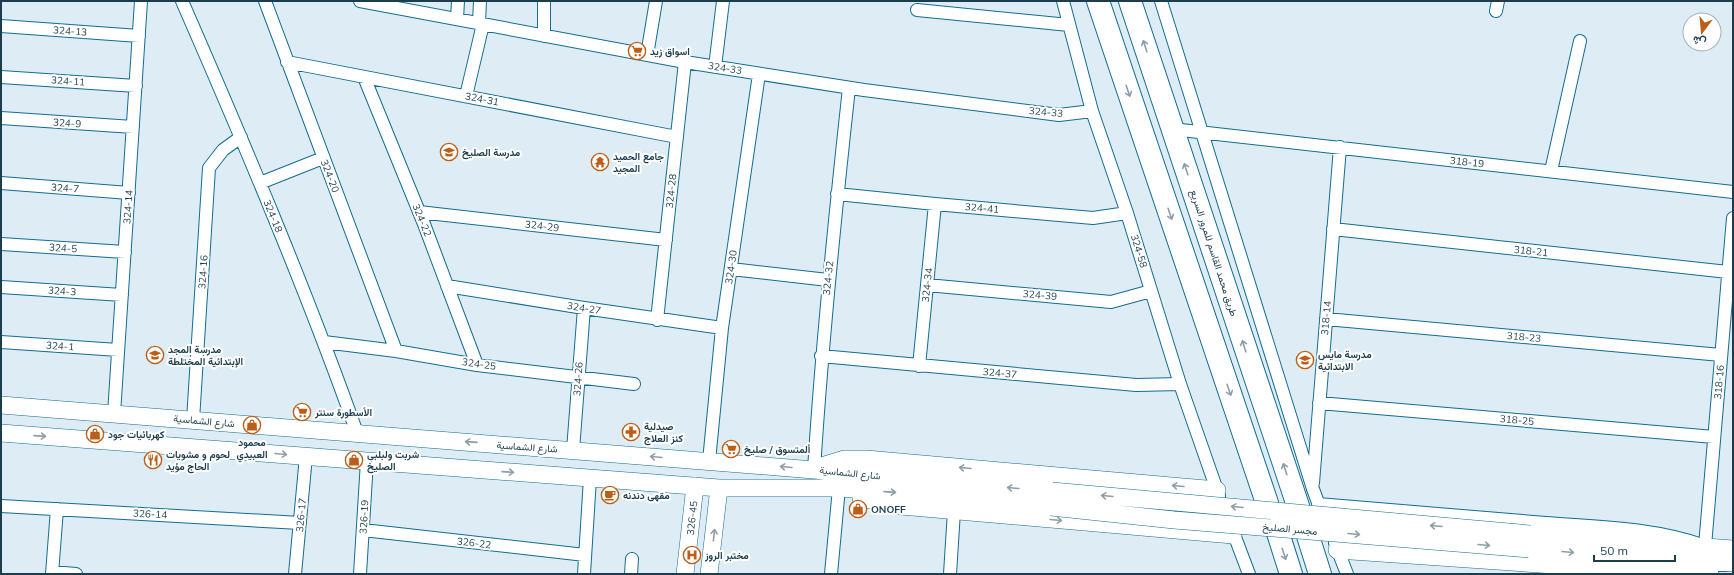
<svg xmlns="http://www.w3.org/2000/svg" width="1734" height="575" font-family="Mulish,Vazirmatn,sans-serif">
<rect width="100%" height="100%" fill="#deedf5"/>
<g fill="none" stroke-linecap="round" stroke-linejoin="round">
<defs>
<path id="street" d="M182 1C244 143 305 287 357 433
M265 1 396 351
M360 1 685 62 864 90 1059 115 1092 111
M1063 1 1092 111 1127 213 1180 384 1219 496
M1161 1 1313 489 1320 508
M917 10 1069 25
M1496 11 1498 1
M457 19 458 1
M479 23 480 1
M1 26 139 36
M544 36V1
M647 55 656 1
M287 62 677 137
M715 67 723 1
M1 77 136 86
M364 77 424 224 477 365
M466 96 483 24
M1 118 133 127
M1172 129 1733 192
M1551 171 1580 41
M1 183 129 193
M260 183 323 158
M837 194 935 204 1093 218 1127 213
M419 212 666 240
M1333 229 1728 272
M1 244 125 252
M731 269 828 280
M927 285 1111 302 1151 291
M447 286 584 308 722 328
M1 287 122 295
M1326 319 1721 355
M657 320 685 62
M1 342 118 350
M324 342 396 351 477 365 634 384
M821 356 1136 385 1180 384
M919 366 935 204
M1319 403 1714 437
M114 414 141 1
M193 420 209 168 223 150 241 137
M573 450 584 308
M709 461 722 328 759 74
M814 470C822 342 835 215 849 88
M1313 483 1340 147
M1318 504C1394 510 1470 516 1546 523 1599 527 1655 528 1705 546L1733 218
M1 506 300 523
M1232 529 1249 574
M363 530 585 555
M1335 543 1347 574
M52 572 76 574
M52 574 57 509
M295 574 306 456
M360 574 367 461
M584 574 590 478
M631 574 632 559
M831 574 839 488
M950 574 954 511"/>
<path id="secondary" d="M1 405 814 470 1052 491
M1 433 719 488H839L912 493 1051 507
M818 467 844 459H866L1217 490
M861 498 901 506 1233 535
M1530 534 1733 549
M1529 549 1733 563
M1337 550 1670 573 1710 574
M685 574 695 486
M709 574 719 488"/>
<path id="highway" d="M1098 1 1267 503
M1130 1 1298 506
M1278 533 1291 574
M1308 536 1320 574"/>
</defs>
<use href="#street" stroke="#126d90" stroke-width="14"/>
<use href="#secondary" stroke="#126d90" stroke-width="18"/>
<use href="#highway" stroke="#126d90" stroke-width="24"/>
<use href="#street" stroke="#fff" stroke-width="12"/>
<use href="#secondary" stroke="#fff" stroke-width="17"/>
<use href="#highway" stroke="#fff" stroke-width="22"/>
<defs>
<path id="secondary-bridge" d="M1052 491 1530 534
M1051 507 1174 520 1529 549"/>
</defs>
<use href="#secondary-bridge" stroke="#126d90" stroke-width="18" stroke-linecap="butt"/>
<use href="#secondary-bridge" stroke="#fff" stroke-width="17"/>
</g>
<defs><path id="oneway-shaft" d="M-6 0H5M1.5-3L5.5 0L1.5 3" fill="none" stroke-width="1.6" stroke-linecap="round" stroke-linejoin="round"/></defs>
<g stroke="#8d9ea6">
<use href="#oneway-shaft" transform="translate(1145 46) rotate(-108)"/>
<use href="#oneway-shaft" transform="translate(1128 91) rotate(71)"/>
<use href="#oneway-shaft" transform="translate(1186 169) rotate(-108)"/>
<use href="#oneway-shaft" transform="translate(1170 214) rotate(71)"/>
<use href="#oneway-shaft" transform="translate(1244 346) rotate(-108)"/>
<use href="#oneway-shaft" transform="translate(1229 390) rotate(71)"/>
<use href="#oneway-shaft" transform="translate(40 436) rotate(4)"/>
<use href="#oneway-shaft" transform="translate(471 442) rotate(-176)"/>
<use href="#oneway-shaft" transform="translate(281 454) rotate(5)"/>
<use href="#oneway-shaft" transform="translate(656 457) rotate(-175)"/>
<use href="#oneway-shaft" transform="translate(786 467) rotate(-175)"/>
<use href="#oneway-shaft" transform="translate(965 468) rotate(-175)"/>
<use href="#oneway-shaft" transform="translate(1285 469) rotate(-108)"/>
<use href="#oneway-shaft" transform="translate(508 472) rotate(4)"/>
<use href="#oneway-shaft" transform="translate(1178 486) rotate(-175)"/>
<use href="#oneway-shaft" transform="translate(1013 488) rotate(-175)"/>
<use href="#oneway-shaft" transform="translate(890 492) rotate(4)"/>
<use href="#oneway-shaft" transform="translate(1107 496) rotate(-175)"/>
<use href="#oneway-shaft" transform="translate(1237 507) rotate(-175)"/>
<use href="#oneway-shaft" transform="translate(1056 520) rotate(5)"/>
<use href="#oneway-shaft" transform="translate(1436 526) rotate(-175)"/>
<use href="#oneway-shaft" transform="translate(1354 534) rotate(5)"/>
<use href="#oneway-shaft" transform="translate(714 535) rotate(-84)"/>
<use href="#oneway-shaft" transform="translate(1484 545) rotate(5)"/>
<use href="#oneway-shaft" transform="translate(1568 552) rotate(5)"/>
<use href="#oneway-shaft" transform="translate(1284 554) rotate(72)"/>
</g>
<defs>
<symbol id="supermarket-ring" viewBox="-11 -11 22 22"><circle r="9.5" fill="#fff" stroke="#bd5e18" stroke-width="1.5"/><path d="M-6-5.5h2.5l.6 2H6L4.5 2H-2.5L-4.4-4H-6ZM-1.5 3.2a1.3 1.3 0 1 0 .1 0ZM3 3.2a1.3 1.3 0 1 0 .1 0Z" fill="#bd5e18"/></symbol>
<symbol id="school-ring" viewBox="-11 -11 22 22"><circle r="9.5" fill="#fff" stroke="#bd5e18" stroke-width="1.5"/><path d="M0-5L7-2L0 1L-7-2ZM-4 1L0 2.5L4 1V4Q0 6-4 4Z" fill="#bd5e18"/></symbol>
<symbol id="temple-ring" viewBox="-11 -11 22 22"><circle r="9.5" fill="#fff" stroke="#bd5e18" stroke-width="1.5"/><path d="M0-6L5-2H3V0L6.5 2.5H4V6H1.5V3h-3V6H-4V2.5H-6.5L-3 0V-2H-5Z" fill="#bd5e18"/></symbol>
<symbol id="shop-ring" viewBox="-11 -11 22 22"><circle r="9.5" fill="#fff" stroke="#bd5e18" stroke-width="1.5"/><path d="M-5-2.5h2.3a2.7 3.5 0 0 1 5.4 0H5L5.5 6h-11ZM-1.5-2.5h3a1.5 2.3 0 0 0-3 0Z" fill="#bd5e18"/></symbol>
<symbol id="pharmacy-ring" viewBox="-11 -11 22 22"><circle r="9.5" fill="#fff" stroke="#bd5e18" stroke-width="1.5"/><path d="M-2-6h4v4h4v4h-4v4h-4v-4h-4v-4h4Z" fill="#bd5e18"/></symbol>
<symbol id="restaurant-ring" viewBox="-11 -11 22 22"><circle r="9.5" fill="#fff" stroke="#bd5e18" stroke-width="1.5"/><path d="M-5-6h1v4h1v-4h1v4h1v-4h1v5L-1.5 .5V6h-2V.5L-5-1ZM5-6V6H3V1.5H1.5Q1.5-4 5-6Z" fill="#bd5e18"/></symbol>
<symbol id="cafe-ring" viewBox="-11 -11 22 22"><circle r="9.5" fill="#fff" stroke="#bd5e18" stroke-width="1.5"/><path d="M-5.5-4.5H6V0H3Q3 3.5 0 3.5H-2.5Q-5.5 3.5-5.5 0ZM3-3.2v2h1.7v-2ZM-6 4.5H4V6H-6Z" fill="#bd5e18"/></symbol>
<symbol id="hospital-ring" viewBox="-11 -11 22 22"><circle r="9.5" fill="#fff" stroke="#bd5e18" stroke-width="1.5"/><path d="M-5-5h3v3.5h4V-5h3V5h-3V1.5h-4V5h-3Z" fill="#bd5e18"/></symbol>
</defs>
<g fill-rule="evenodd">
<use href="#supermarket-ring" x="627" y="41" width="20" height="20"/>
<use href="#school-ring" x="439" y="142" width="20" height="20"/>
<use href="#temple-ring" x="590" y="152" width="20" height="20"/>
<use href="#school-ring" x="145" y="345" width="20" height="20"/>
<use href="#school-ring" x="1295" y="350" width="20" height="20"/>
<use href="#supermarket-ring" x="292" y="402" width="20" height="20"/>
<use href="#shop-ring" x="242" y="415" width="20" height="20"/>
<use href="#pharmacy-ring" x="621" y="422" width="20" height="20"/>
<use href="#shop-ring" x="85" y="424" width="20" height="20"/>
<use href="#supermarket-ring" x="721" y="439" width="20" height="20"/>
<use href="#restaurant-ring" x="143" y="450" width="20" height="20"/>
<use href="#shop-ring" x="344" y="450" width="20" height="20"/>
<use href="#cafe-ring" x="600" y="485" width="20" height="20"/>
<use href="#shop-ring" x="848" y="499" width="20" height="20"/>
<use href="#hospital-ring" x="682" y="545" width="20" height="20"/>
</g>
<g text-anchor="middle" dominant-baseline="central" stroke-width="4" stroke-linejoin="round" paint-order="stroke">
<g font-size="10" fill="#1b3d4d" stroke="#fff">
<text transform="translate(70 31) rotate(4)">324-13</text>
<text transform="translate(725 68) rotate(9)">324-33</text>
<text transform="translate(68 81) rotate(4)">324-11</text>
<text transform="translate(482 99) rotate(11)">324-31</text>
<text transform="translate(1046 112) rotate(5)">324-33</text>
<text transform="translate(67 123) rotate(4)">324-9</text>
<text transform="translate(1467 162) rotate(6)">318-19</text>
<text transform="translate(330 176) rotate(69)">324-20</text>
<text transform="translate(65 188) rotate(4)">324-7</text>
<text transform="translate(671 191) rotate(-84)">324-28</text>
<text transform="translate(128 207) rotate(-86)">324-14</text>
<text transform="translate(982 208) rotate(5)">324-41</text>
<text transform="translate(273 216) rotate(68)">324-18</text>
<text transform="translate(422 220) rotate(68)">324-22</text>
<text transform="translate(542 226) rotate(7)">324-29</text>
<text transform="translate(63 248) rotate(4)">324-5</text>
<text transform="translate(1139 251) rotate(73)">324-58</text>
<text transform="translate(1531 251) rotate(6)">318-21</text>
<text transform="translate(1214 253) rotate(72)">طريق محمد القاسم للمرور السريع</text>
<text transform="translate(731 267) rotate(-82)">324-30</text>
<text transform="translate(203 272) rotate(-86)">324-16</text>
<text transform="translate(828 278) rotate(-84)">324-32</text>
<text transform="translate(927 285) rotate(-84)">324-34</text>
<text transform="translate(62 291) rotate(4)">324-3</text>
<text transform="translate(1040 295) rotate(5)">324-39</text>
<text transform="translate(584 308) rotate(9)">324-27</text>
<text transform="translate(1326 318) rotate(-85)">318-14</text>
<text transform="translate(1524 337) rotate(5)">318-23</text>
<text transform="translate(60 346) rotate(4)">324-1</text>
<text transform="translate(479 364) rotate(8)">324-25</text>
<text transform="translate(1000 373) rotate(5)">324-37</text>
<text transform="translate(578 379) rotate(-86)">324-26</text>
<text transform="translate(1719 382) rotate(-85)">318-16</text>
<text transform="translate(1517 420) rotate(5)">318-25</text>
<text transform="translate(204 421) rotate(5)">شارع الشماسية</text>
<text transform="translate(527 447) rotate(4)">شارع الشماسية</text>
<text transform="translate(850 473) rotate(6)">شارع الشماسية</text>
<text transform="translate(150 514) rotate(3)">326-14</text>
<text transform="translate(301 515) rotate(-85)">326-17</text>
<text transform="translate(364 517) rotate(-87)">326-19</text>
<text transform="translate(692 518) rotate(-84)">326-45</text>
<text transform="translate(1290 529) rotate(5)">مجسر الصليخ</text>
<text transform="translate(474 543) rotate(7)">326-22</text>
</g>
<g font-size="10" font-weight="bold" fill="#1b3d4d" stroke="#fff" text-anchor="start">
<text x="650" y="51">اسواق زيد</text>
<text x="462" y="152">مدرسة الصليخ</text>
<text x="613" y="156">جامع الحميد<tspan x="613" dy="12">المجيد</tspan></text>
<text x="168" y="349">مدرسة المجد<tspan x="168" dy="12">الإبتدائية المختلطة</tspan></text>
<text x="1318" y="354">مدرسة مايس<tspan x="1318" dy="12">الابتدائية</tspan></text>
<text x="315" y="412">الأسطورة سنتر</text>
<text x="644" y="426">صيدلية<tspan x="644" dy="12">كنز العلاج</tspan></text>
<text x="108" y="434">كهربائيات جود</text>
<text x="252" y="442" text-anchor="middle">محمود<tspan x="252" dy="12">العبيدي</tspan></text>
<text x="744" y="449">ألمتسوق / صليخ</text>
<text x="166" y="454">لحوم و مشويات<tspan x="166" dy="12">الحاج مؤيد</tspan></text>
<text x="367" y="454">شربت ولبلبي<tspan x="367" dy="12">الصليخ</tspan></text>
<text x="623" y="495">مقهى دندنه</text>
<text x="871" y="509">ONOFF</text>
<text x="705" y="555">مختبر الروز</text>
</g>
</g>
<rect width="1734" height="575" fill="none" stroke="#1b3d4d" stroke-width="4"/>
<g transform="translate(1702 32) rotate(196)"><circle r="19" fill="#ffffff" stroke="#a4b1b8"/>
<path d="M0-3L7 15L0 10L-7 15Z" fill="#bd5e18"/>
<text y="-6" font-size="11" font-weight="bold" text-anchor="middle" fill="#1b3d4d">ش</text>
</g>
<path d="M1594 555v6h81v-6" fill="none" stroke="#1b3d4d" stroke-width="2"/>
<text x="1600" y="555" font-size="12" fill="#1b3d4d" stroke="#ffffff" stroke-width="3" paint-order="stroke">50 m</text>
</svg>
